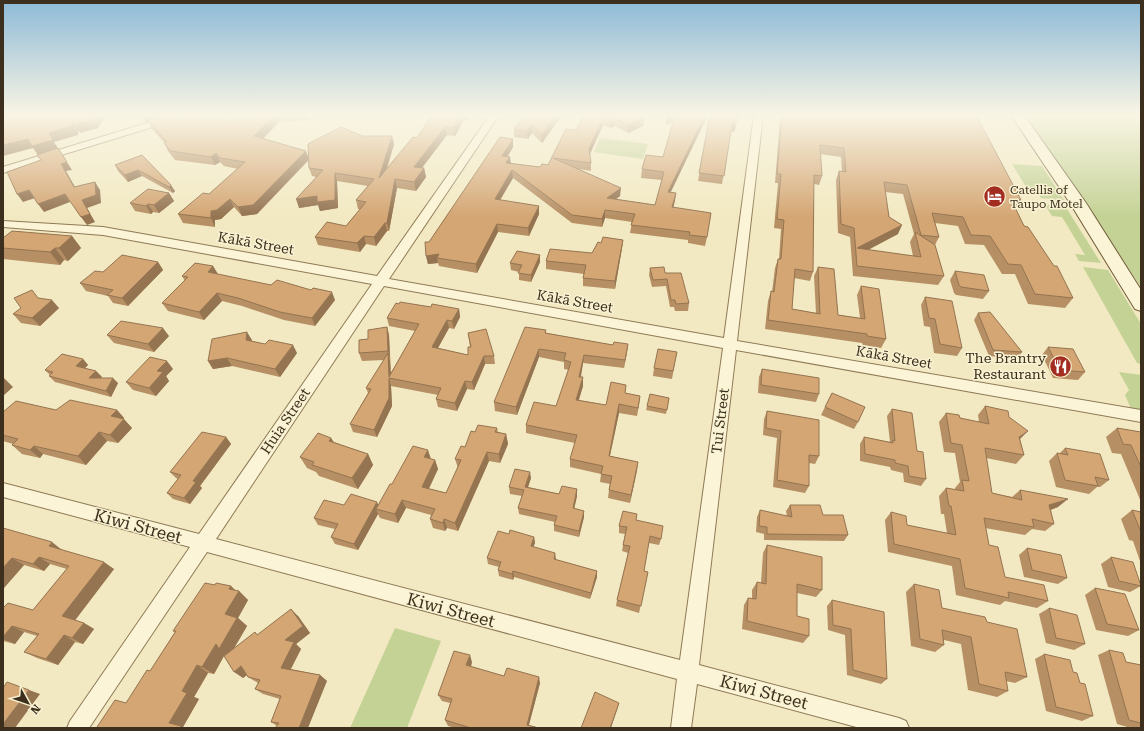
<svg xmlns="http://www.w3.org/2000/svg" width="1144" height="731" font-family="'Roboto Serif',serif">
<rect width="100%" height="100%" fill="#f2e9c2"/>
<path fill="#c4d295" d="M1025 115H1141V287Z
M600 138 648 144 643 159 594 152Z
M1012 164 1042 166 1064 200 1041 198 1035 188 1026 187Z
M1045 205 1065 206 1101 263 1079 261 1075 254 1085 255 1062 217 1052 216Z
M1083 267 1108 270 1141 324V364L1137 363Z
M1119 372 1141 375V411L1131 409 1125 395 1129 390Z
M395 628 441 641 407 728H350Z"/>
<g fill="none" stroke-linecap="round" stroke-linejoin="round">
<defs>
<path id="street" d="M173 115H187L185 117 3 173V167Z
M490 115H499L389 279 724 338 754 115H763L737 341 1141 410V422L736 350 699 665 899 718 906 721 909 728H860L697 684 691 728H671L677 679 207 552 89 728H67L70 721 190 547 3 497V483L199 534 372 284 103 235 3 227V221L103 227 377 276ZM384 286 723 348 680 660 216 539Z"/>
<path id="secondary" d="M1011 115H1024L1086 203 1141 290V311L1135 309 1070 203Z"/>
</defs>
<use href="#street" stroke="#8e7a57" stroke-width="2"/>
<use href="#secondary" stroke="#705b3a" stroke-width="2"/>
<use href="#street" fill="#fcf4d6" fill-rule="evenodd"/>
<use href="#secondary" fill="#fcf4d6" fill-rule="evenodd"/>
</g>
<path fill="#b68f64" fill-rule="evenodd" d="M141 115H173L176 118 206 117 234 121 263 115H318H309L311 120 279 122 263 138 309 157 362 136 394 144 387 169 417 138 432 115H472L468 120H464L455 136 447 135 422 168H424L426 177 416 191 397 188 389 231H387L376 246 366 244 360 252 318 245 315 237 346 226 360 209H358L356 200 368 186 337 181 338 208 320 211 318 205 299 208 316 177 312 176 309 168V160L257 214 242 216 234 207 221 219 215 220V227L183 223 178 214 209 194 238 169 224 166 220 162 215 165 175 160 168 151 164 143V142L152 129 148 121 146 122Z
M525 115H562L542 143 532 133 528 139 514 137V129Z
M584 115 644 118 643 126 628 133 615 126 610 128 603 125 590 154 591 163V171L579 169 620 196 616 199 655 205 662 180 641 178 642 169 663 157 673 122 666 125V118L708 115 670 192 676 193 673 208 707 237 705 246 688 243V240L630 233 632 222 605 218 602 227 572 223 513 178 500 200 539 206V214L529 236 498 232 477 273 439 266 438 263 428 264 426 256 429 242 513 139V147L508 156 511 163 540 167 548 165 576 130Z
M710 115 735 131 731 132 722 184 698 181Z
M782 115H976L1021 200 1015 208 1024 226 1073 298 1065 308 1028 304 1015 274H1002L984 245 965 244 958 226 935 223 939 237 935 245 944 276 938 285 853 276 850 237 838 233 836 180 839 171 842 172 841 157 820 154 822 176 819 185 814 184 813 272 810 281 794 278 792 309 816 313 814 276 818 267 838 315 860 318 857 295 861 286 886 339 881 348 863 345 862 343 765 329 768 301 771 291 772 292 775 268 778 259H779L781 229 774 228 778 183H775L780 119ZM885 192 903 194 914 234 910 242 913 256 868 250 898 234 889 217Z
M142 155 175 191 173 193 142 176 128 182 118 171 115 165Z
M169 193 174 201 159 213 153 212 151 214 135 211 130 203Z
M72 236 81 248 68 261 64 260 60 265 3 259V238Z
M623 240 622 248 615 289 583 286V278L584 274 546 269V261L592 253 601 243Z
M540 255V262L531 282 519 280V272L511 270 510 263Z
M158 262 163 270 128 306 113 303 108 296 86 291 80 283Z
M213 266 217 274 335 300 315 326 284 320 242 306 222 301 204 320 168 311 162 303 185 281 182 276Z
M650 268 665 273 689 303 688 311H675L674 307H670L666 286 652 287 649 275Z
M955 271 989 291 983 299 956 295 954 293 950 280Z
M925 297 962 348 957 356 934 353 930 327 924 326 921 305Z
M39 298 59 308 40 326 21 323 13 314 21 308Z
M399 304 431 307 459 309 460 317 454 329 449 328 438 348 468 355 470 347 468 333 494 356 495 364H485L474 390 467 389 457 411 438 407 436 399 438 395 391 386 392 406 377 437 353 432 350 424 368 393 366 388 384 360 362 361 359 353 368 339 387 327 389 335 391 373 415 331 389 326 387 318Z
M978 313 1022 352 1017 359 989 356 974 320Z
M546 330V333L613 345 628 344 627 352 624 368 583 363 581 377 583 386 579 400 606 405 626 385 625 393 640 396 637 416 619 413 610 456 638 462 630 503 608 498 609 490 610 484 600 482 601 474 570 467V459L575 443 526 433V425L556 406 569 370 564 369V362L539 357 517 415 495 411 494 402Z
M107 335 169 336 154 352 114 343Z
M252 340V341L297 353 280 377 232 366 213 369 208 361Z
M1048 347 1085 372 1078 380 1053 378 1042 355Z
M677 352 672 379 653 376 654 368Z
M83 359 88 365 85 368 96 371 102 377 100 378 118 383 111 397 55 382 49 376 50 375 45 370Z
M173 369 166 376 169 381 156 396 133 390 126 382Z
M762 369 819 394 816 402 758 393 759 377Z
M832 393 858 422 854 429 821 415Z
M650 394 669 398 666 414 646 410Z
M985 406 1009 417 1020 439 1024 455 1016 464 986 458 992 493 1012 497 1020 490 1058 507 1051 510 1054 524 1045 531 1032 529 1025 535 985 528 989 545 1005 577 1048 601 1037 608 1005 601 1000 605 956 595 952 566 888 552 885 520 891 512 907 525 947 533 944 514H941L939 496 946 488 955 490V488L960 482 955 453 944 452 939 422 946 413 960 418 979 422 978 415Z
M892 409 917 451 926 479 921 486 904 482 903 473 891 470 890 467 860 461V444L864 437 890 442 887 416Z
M56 410H117L124 418 123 419 132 428 118 443 107 441 86 465 43 454 40 458 22 454 12 445 13 444 3 441V412Z
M767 411 819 456 815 464 809 463V486L805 493 773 487 777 438 763 435 764 419Z
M497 428 498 432 506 434 508 444 500 463 489 461 458 531 447 528 445 531 433 528 430 519 431 515 406 508 398 523 380 518 378 514 358 550 335 544 331 537 335 529 318 525 314 518 344 505H378L392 484 431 459 435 460 438 469 429 489 446 493 458 468 455 459 465 447 475 432Z
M1117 428 1141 432V502L1121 454 1112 453 1106 437Z
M226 437 231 444 200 486 202 488 190 504 173 499 167 493 178 479 176 478 170 472Z
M331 438 334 442 368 454 373 465 358 489 319 476 316 472 307 468 300 457Z
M1065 448 1109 480 1100 487H1097L1089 494 1056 487 1049 461 1057 453 1059 454Z
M531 478 528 487 559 494 577 489V496L574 509 584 511V517L579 537 554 531V525L555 522 519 514 518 508 522 496 510 494 509 487Z
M790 505 823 515 848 535 844 541 764 540V534L756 532 757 517 760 510 787 516 786 511Z
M1132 510 1141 512V564L1133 541 1129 540 1121 519Z
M636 520 661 539 659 545 649 543 644 571 648 572 639 613 616 606 617 600 628 553 622 551 625 534 619 533V526Z
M3 528 114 569 75 620 84 623 94 629 83 644 75 642 58 665 37 658 24 652 37 636 24 632 15 644 3 641V607L33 610 67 569 50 564 44 571 24 565 3 589Z
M509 534 534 537 535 543 533 547 556 560 597 571V577L590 599 514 577 513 580 499 576 498 570 499 567 488 564 487 558Z
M767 545 822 590 816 597 797 593V616L809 636 803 643 742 629 744 605 748 598 752 599V590L757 582 761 583 763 553Z
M1027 548 1067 578 1058 584 1024 577 1019 555Z
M1111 557 1141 586 1130 592 1108 587 1101 564Z
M914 584 942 608 987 622 1027 677 1015 683 1006 681 1008 691 997 697 968 690 961 644 944 640V645L935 652 911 646 906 592Z
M215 585 231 586 235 590 239 591 248 600 238 618 247 626 234 648 258 635 298 616 310 633 296 644 301 649 291 669 320 675 327 681 277 726 271 722 280 699 263 694 255 689 258 683 248 677 247 675 243 678 224 656 214 674 208 673 194 697 199 699 183 727 126 703 150 671 175 632 173 631Z
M1095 588 1139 630 1128 636 1096 630 1085 595Z
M832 600 887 679 881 684 847 675 845 635 828 630 827 606Z
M1049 608 1085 644 1074 650 1046 643 1039 614Z
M1109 650 1126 662 1141 665V728H1131L1117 724 1098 655Z
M1044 654 1073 672 1080 683 1093 716 1082 721 1046 711 1035 659Z
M472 662 471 667 504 676 540 683 529 725 539 728H456L448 726 445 720 450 703 442 701 438 695Z"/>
<path fill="#947451" d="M96 115H106L98 128 80 133 75 125Z
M143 115H169L146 122Z
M275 115H276L279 122 258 144 254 136Z
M462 115H463L464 120 455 136 454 127Z
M467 115H472L468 120Z
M556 115H562L542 143V135Z
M672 115H675L674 121 666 125V118Z
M705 115H708L667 200 668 192Z
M604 117 603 125 589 156V148Z
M615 118V126L610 128V120Z
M644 118 643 126 628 133V125Z
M73 122 78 130V135L54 142 72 170 66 171 79 194 74 187 61 164 38 155 33 148 3 156V145L49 133Z
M736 123 735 131 730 132 732 124Z
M532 125V133L528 139 527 131Z
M445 127 447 135 416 175 414 167Z
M392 136 394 144 381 187 379 178Z
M513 139V147L503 164 502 156Z
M306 151 309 159 257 214 242 216 238 207Z
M216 153 220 162 215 165 211 157Z
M510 157 511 165 506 163Z
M424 168 426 177 416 191 414 182Z
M138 170 142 176 128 182 125 175Z
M512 170 513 178 496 207 495 199Z
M335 173 337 181 338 208 320 211 318 205 299 208 296 199 317 196Z
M395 179 397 188 389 231 387 223Z
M95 182 100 190 101 203 87 208 95 222 87 225 81 217 82 200Z
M171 185 175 191 173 193 169 187Z
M621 188 620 196 607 206V198Z
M29 190 35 198 23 202 17 194Z
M169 193 174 201 159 213 154 205Z
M676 193 675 201 671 216 672 207Z
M65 194 70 202 44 212 38 204Z
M230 199 234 207 221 219 215 220V227L211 218V211Z
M148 204 153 212 151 214 146 206Z
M539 206V214L529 236 528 228Z
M605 210V218L602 227V219Z
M385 223 387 231 376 246 374 237Z
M497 224 498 232 477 273 476 264Z
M902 225 898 234 856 256 857 248Z
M72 236 81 248 68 261 59 248Z
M364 236 366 244 360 252 357 243Z
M623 240 622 248 615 289V281Z
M55 248 64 260 60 265 50 252Z
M439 254 437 258 438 263 428 264 426 256Z
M540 255V262L531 282V275Z
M158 262 163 270 128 306 122 298Z
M213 266 218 274 208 272Z
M332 292 335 300 315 326 312 318Z
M217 293 222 301 204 320 199 312Z
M52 300 59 308 40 326 32 318Z
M459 309 460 317 454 329 452 321Z
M447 320 449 328 434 355 432 347Z
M387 327 389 335 390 359 388 351Z
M163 328 169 336 154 352 148 344Z
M247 332 252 340 251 348 246 340Z
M628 344 627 352 624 368 625 360Z
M293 345 297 353 280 377 275 369Z
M539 349V357L517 415 516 407Z
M388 353 390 361 391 378 389 377Z
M584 355 583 363 579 385V377Z
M484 356 485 364 474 390 472 382Z
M227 358 232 366 213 369 208 361Z
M83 359 88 365 81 372 76 366Z
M167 361 173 369 166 376 169 381 156 396 149 388 157 371Z
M96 371 102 377 94 384 89 378Z
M583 377V386L576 408V400Z
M4 378 13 387 3 396V379Z
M113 378 118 383 111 397 106 391Z
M389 378 391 386 392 406 377 437 374 430Z
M465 381 467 389 457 411 455 403Z
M640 396 639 405 637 416 638 408Z
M619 404V413L608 464 609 456Z
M117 410 124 418 118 425 111 416Z
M124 419 132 428 118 443 110 435Z
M1028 431 1019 440V437Z
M99 432 107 441 86 465 78 456Z
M506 434 508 444 500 463 499 454Z
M226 437 231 444 200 486 202 488 190 504 184 498 193 481Z
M331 438 337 449 329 441Z
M34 446 43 454 40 458 30 450Z
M428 450 431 459 424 457Z
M487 452 489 461 458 531 455 523Z
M368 454 373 465 358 489 352 478Z
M435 460 438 469 425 496 422 487Z
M638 462 637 471 630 503 631 495Z
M530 472 531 478 526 493 525 487Z
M577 489V496L573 514V508Z
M1068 499 1058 507 1040 513 1049 505Z
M402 500 406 508 398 523 395 514Z
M377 502 380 509H376L378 514 358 550 354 544Z
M584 511V517L579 537V531Z
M444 519 447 528 445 531 443 523Z
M534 537 535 543 531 553V546Z
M52 542 62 550 49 546Z
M555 553 556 559 554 565V559Z
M39 557 50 564 44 571 33 564Z
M12 558 24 565 3 589V568Z
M104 562 114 569 73 623 62 616Z
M513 571 514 577 513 580 512 574Z
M597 571V577L590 599 591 593Z
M231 586 238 593 239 591 248 600 238 618 247 626 229 657 225 654 214 674 202 667 225 614 229 589Z
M291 609 298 616 310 633 296 644 301 649 288 674 281 668 285 640Z
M84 623 94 629 83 644 72 638Z
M12 626 24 632 15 644 3 639V637Z
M64 635 75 642 58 665 46 659Z
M470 655 472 662 469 672 466 665Z
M197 665 208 673 194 697 199 699 183 727 184 728H180L169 723 182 691Z
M241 666 249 673 243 678 234 672Z
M320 675 327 681 308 728H299Z
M539 677 540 683 528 728 527 725Z
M29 690 40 694 15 728H3V724Z
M619 703 617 710 611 728H610Z"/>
<path fill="#d4a674" stroke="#947451" d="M3 115H96L93 120 75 125 73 122 72 126 49 133 53 140 32 146 28 139 3 145Z
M167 115H173L176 118 187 115H204L206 117 234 121 235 118 263 115H275L254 136 306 151 253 205 238 207 230 199 217 210 211 211V218L178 214 203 193 209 194 245 162 220 158 216 153 211 157 171 151 164 143 167 142 148 120Z
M432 115H462L454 127H445L414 167 424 168 414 182 395 179 387 223H385L374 237 364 236 357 243 315 237 327 222 346 226 366 202 356 200 374 179 335 173V200L317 202V196L296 199 323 170 309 168 308 144 341 127 362 136H392L379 178 413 137 417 138Z
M525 115H556L542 135 532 125 527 131 514 129Z
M584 115H638L644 118 628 125 615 118 610 120 604 117 589 148 591 163 553 158 621 188 607 198 655 205 664 172 642 169 646 155 663 157 675 115H705L668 192 676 193 672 207 711 213 707 237 689 235 690 232 631 225 635 214 605 210 602 219 572 215 512 170 495 199 539 206 528 228 497 224 476 264 437 258 439 254 426 256 425 242H429L500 137 513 139 502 156 510 157 506 163 540 167 542 164 548 165 566 129 576 130Z
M667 115H672L666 118Z
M710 115H738L736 123 732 124 724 176 699 173Z
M782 115H976L1021 200 1011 199 1024 226 1028 227 1054 266H1057L1073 298 1035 294 1021 265 1008 264 990 236 971 235 963 217 932 213 939 237 921 235 907 185 884 182 889 217 902 225 857 248 921 257 915 232 935 245 944 276 857 266 854 228 841 224 839 171 846 172 844 148 820 145 822 176 814 175 813 272 795 269 792 309 820 314 818 267 834 269 838 315 865 319 861 286 879 289 886 339 867 336V334L768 320 771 291 774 292 778 259H781L784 220 777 219 781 174H777Z
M58 148 67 162 61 164 74 187 95 182 96 195 82 200 90 214 81 217 65 194 38 204 29 190 17 194 7 172 41 160 37 155Z
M142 155 171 185 169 187 138 170 125 175 115 165Z
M148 189 169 193 154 205 148 204 146 206 130 203Z
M12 231 72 236 59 248H55L50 252 3 248V238Z
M603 237 623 240 615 281 583 278 586 265 546 261 550 249 592 253 598 242 601 243Z
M517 251 540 255 531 275 518 273 522 265 510 263Z
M122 255 158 262 122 298 107 295 113 290 80 283 95 271 103 272Z
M195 263 213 266 208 272 271 285 277 280 311 290 313 288 332 292 312 318 280 312 238 298 217 293 199 312 162 303 188 277 182 276Z
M664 267 665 273H681L689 303 676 304 675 300H671L667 279 653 280 650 268Z
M955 271 984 275 989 291 961 287 959 285Z
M32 290 38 298 52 300 32 318 13 314 21 308 14 298Z
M925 297 952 301 962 348 940 344 935 319 929 318Z
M400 302 431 307 432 304 459 309 452 321 447 320 432 347 468 355V347H471L468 333 486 329 494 356H484L472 382 465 381 455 403 436 399 441 388 389 378V398L374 430 350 424 371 389 366 388 388 353 389 377 419 324 387 318 396 303 399 304Z
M990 312 1022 352 993 350 978 313Z
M121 321 163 328 148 344 107 335Z
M387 327 388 351 359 353V340L368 339V330Z
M525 327 546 330 545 333 613 345 614 342 628 344 625 360 584 355 579 377H583L576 400 606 405 611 382 626 385 625 393 640 396 638 408 619 404 609 456 638 462 631 495 609 490 612 476 601 474 603 466 570 459 577 435 526 425 534 402 556 406 571 362 564 360 566 353 539 349 516 407 494 402Z
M247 332 246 340 265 344 269 340 293 345 275 369 227 358 208 361 212 339Z
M1048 347 1073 349 1085 372 1060 370Z
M658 349 677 352 673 371 654 368Z
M62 354 83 359 76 366 96 371 89 378H113L106 391 49 376 53 372 45 370Z
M150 357 167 361 157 371 163 372 149 388 126 382Z
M762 369 819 378V394L761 385Z
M832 393 865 407 858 422 825 407Z
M650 394 669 398 667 410 647 406Z
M70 400 117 410 111 416 124 419 110 435 99 432 78 456 34 446 30 450 12 445 18 439 3 435V412L16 401 56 410Z
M985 406 1008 411 1009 417 1028 431 1019 437 1024 455 985 448 992 493 1022 500 1020 490 1068 499 1049 505 1054 524 1032 519 1034 527 984 518 989 545 998 547 1005 577 1044 585 1048 601 1008 592 1009 598 965 588 960 559 894 544 891 512 906 516 907 525 956 535 951 506H949L946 488 964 491 962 480 969 481 962 445 951 443 946 413 959 415 960 418 989 424Z
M892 409 912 413 917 451 923 452 926 479 909 476 908 466 895 463V460L865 454 864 437 893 443V440L895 441Z
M767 411 819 420V456L809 455V486L777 480 781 431 766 428Z
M478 425 497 428 495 432 506 434 499 454 487 452 455 523 444 519 443 523 430 519 435 509 402 500 395 514 376 509 390 484H392L413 446 428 450 424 457 435 460 422 487 446 493 461 460 455 459 461 446 465 447 471 431 475 432Z
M1117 428 1141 432V467L1131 445 1123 444Z
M202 432 226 437 193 481 196 482 184 498 167 493 181 475 170 472Z
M318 433 331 438 329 441 368 454 352 478 312 465 314 462 300 457Z
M1065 448 1100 454 1109 480 1095 477 1098 486 1065 480 1057 453 1068 455Z
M515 469 530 472 525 487 559 494 562 486 577 489 573 508 584 511 579 531 554 525 557 516 518 508 524 490 509 487Z
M351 494 377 502 354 544 331 537 338 524 314 518 324 500 344 505Z
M790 505H820L823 515H843L848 535 767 534V527L759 526 760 510 792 517Z
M1132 510 1141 512V532Z
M623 511 637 514 636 520 663 526 661 539 650 536 644 571 648 572 641 606 617 600 630 546 623 545 627 527 619 526Z
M3 528 52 542 49 546 104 562 62 616 84 623 72 638 64 635 46 659 24 652 39 634 12 626 3 637V607H4L8 603 33 610 69 566 39 557 33 564 12 558 3 568Z
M510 530 534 537 531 546 555 553 554 559 597 571 591 593 513 571 512 574 498 570 501 562 487 558 498 531 509 534Z
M767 545 822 557V590L797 584V616L809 619V636L747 621 748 598 756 599 757 582 766 584Z
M1027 548 1061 555 1067 578 1032 570Z
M1111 557 1133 562 1141 586 1119 581Z
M205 583 215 585 216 583 231 586 229 589 239 591 225 614 237 618 219 649 216 644 202 667 197 665 182 691 187 693 169 723 181 726 180 728H99L97 727 115 700 126 703 147 670 150 671 176 631H173Z
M914 584 939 590 942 608 985 617 987 622 1017 629 1027 677 1005 672 1008 691 979 684 971 637 942 630 944 645 920 639Z
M1095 588 1125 594 1139 630 1107 624Z
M832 600 884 612 887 679 853 670 851 629 833 625Z
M1049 608 1077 615 1085 644 1056 638Z
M291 609 303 626 285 640 294 642 281 668 320 675 299 728H275L279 723 271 722 281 696 255 689 260 680 248 677 241 666 234 672 224 656 255 632 257 635Z
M1109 650 1123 653 1126 662 1141 665V723L1129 720Z
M454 651 470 655 466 665 504 676 507 668 539 677 527 725 539 728H471L445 720 452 699 438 695Z
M1044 654 1070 660 1073 672 1077 673 1080 683 1085 684 1093 716 1056 707Z
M7 682 29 690 3 724V688Z
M595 692 619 703 610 728H581Z"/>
<linearGradient id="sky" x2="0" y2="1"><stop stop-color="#8dbad7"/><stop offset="0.53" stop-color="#f9f5e4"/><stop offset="1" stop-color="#f9f5e4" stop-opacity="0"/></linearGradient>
<rect width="1144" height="217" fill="url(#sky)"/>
<defs>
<symbol id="hotel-disc" viewBox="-11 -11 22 22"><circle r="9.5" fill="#a32d21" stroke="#f9f2d2"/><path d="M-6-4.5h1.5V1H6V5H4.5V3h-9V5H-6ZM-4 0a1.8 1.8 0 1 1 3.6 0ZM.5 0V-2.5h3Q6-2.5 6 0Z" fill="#fff"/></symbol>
<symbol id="restaurant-disc" viewBox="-11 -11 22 22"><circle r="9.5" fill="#a32d21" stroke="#f9f2d2"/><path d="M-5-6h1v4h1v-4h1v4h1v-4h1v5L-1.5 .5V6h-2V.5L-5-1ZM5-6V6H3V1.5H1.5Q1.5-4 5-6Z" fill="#fff"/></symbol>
</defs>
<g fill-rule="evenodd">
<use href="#hotel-disc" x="982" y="184" width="25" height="25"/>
<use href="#restaurant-disc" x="1048" y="354" width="25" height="25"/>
</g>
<g text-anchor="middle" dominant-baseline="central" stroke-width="3" stroke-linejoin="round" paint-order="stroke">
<g font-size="12" fill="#3c2f1d" stroke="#f9f2d2" text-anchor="start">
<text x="1010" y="190">Catellis of<tspan x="1010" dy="14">Taupo Motel</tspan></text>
</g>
<g font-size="14" fill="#3c2f1d" stroke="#f9f2d2">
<text transform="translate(256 243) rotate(10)">Kākā Street</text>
<text transform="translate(575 301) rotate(10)">Kākā Street</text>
<text transform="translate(894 357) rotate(10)">Kākā Street</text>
<text transform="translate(285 421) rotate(-56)">Huia Street</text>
<text transform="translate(720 421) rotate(-83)">Tui Street</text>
</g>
<g font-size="14" fill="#3c2f1d" stroke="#f9f2d2" text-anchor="end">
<text x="1046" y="358">The Brantry<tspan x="1046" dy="16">Restaurant</tspan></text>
</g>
<g font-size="17" fill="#3c2f1d" stroke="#f9f2d2">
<text transform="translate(138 526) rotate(15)">Kiwi Street</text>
<text transform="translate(451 610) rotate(15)">Kiwi Street</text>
<text transform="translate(764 692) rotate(15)">Kiwi Street</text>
</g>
</g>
<rect width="1144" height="731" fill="none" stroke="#3c2f1d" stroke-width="8"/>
<g transform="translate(28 703) rotate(130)" stroke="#f9f2d2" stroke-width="3" paint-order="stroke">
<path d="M0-3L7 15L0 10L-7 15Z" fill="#3c2f1d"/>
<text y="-6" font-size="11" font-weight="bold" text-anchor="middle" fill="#3c2f1d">N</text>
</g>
</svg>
